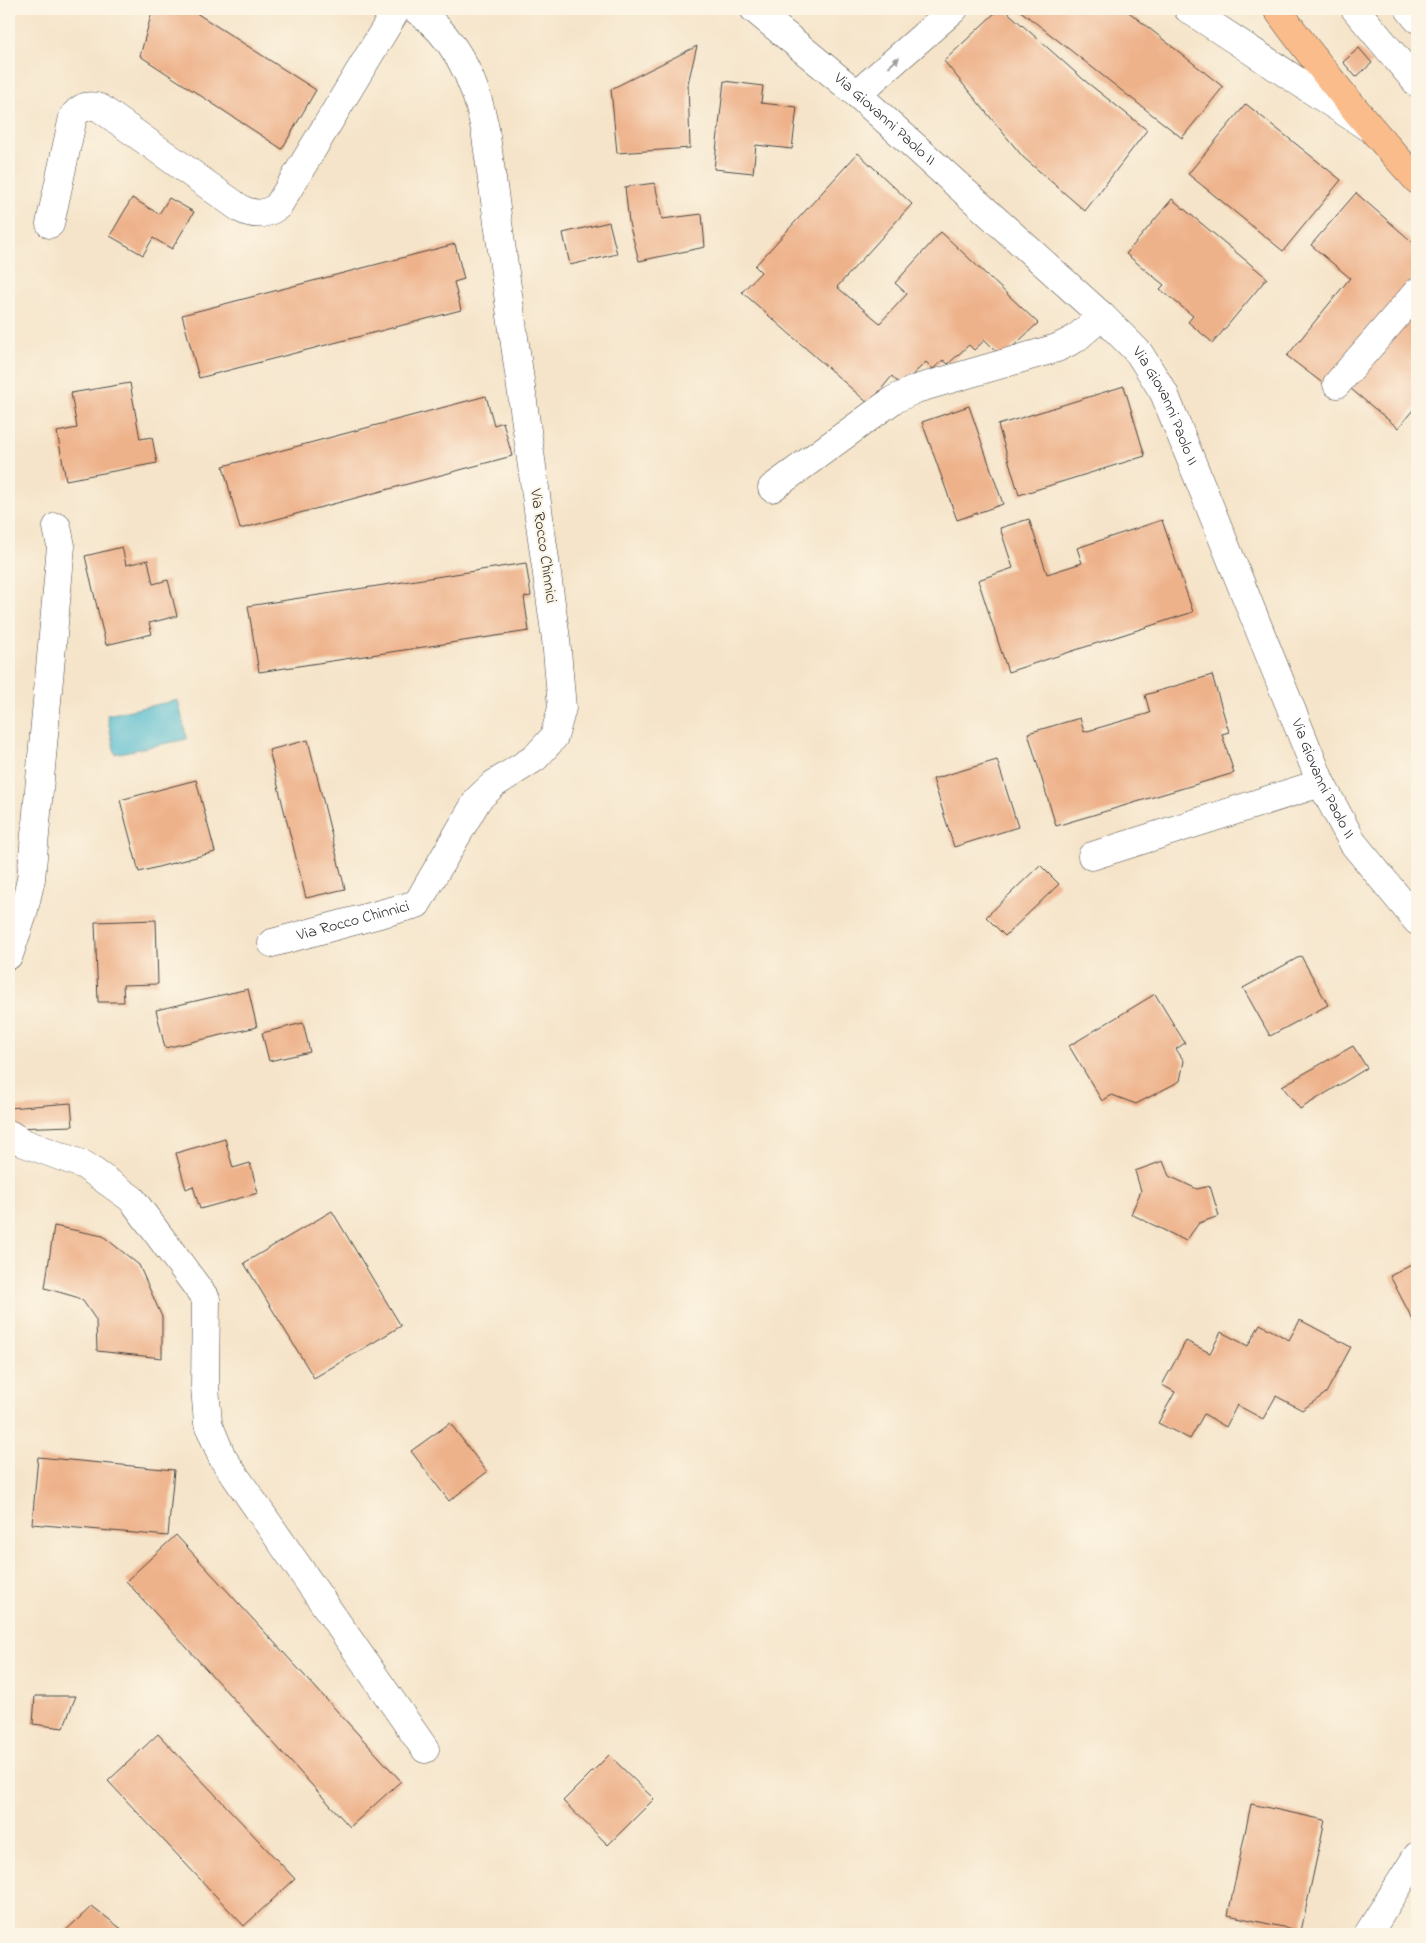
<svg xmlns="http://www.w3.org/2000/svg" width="1426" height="1943" font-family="'Indie Flower',sans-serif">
<rect width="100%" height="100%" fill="#fcf5e5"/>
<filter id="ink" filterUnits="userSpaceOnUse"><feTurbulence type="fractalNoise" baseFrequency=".02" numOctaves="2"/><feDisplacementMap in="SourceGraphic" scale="10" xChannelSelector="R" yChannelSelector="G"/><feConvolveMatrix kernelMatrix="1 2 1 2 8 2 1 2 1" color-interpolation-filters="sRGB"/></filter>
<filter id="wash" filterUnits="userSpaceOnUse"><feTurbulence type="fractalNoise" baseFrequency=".0096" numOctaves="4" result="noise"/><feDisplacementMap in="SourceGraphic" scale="20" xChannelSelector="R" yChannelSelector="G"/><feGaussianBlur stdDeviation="1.12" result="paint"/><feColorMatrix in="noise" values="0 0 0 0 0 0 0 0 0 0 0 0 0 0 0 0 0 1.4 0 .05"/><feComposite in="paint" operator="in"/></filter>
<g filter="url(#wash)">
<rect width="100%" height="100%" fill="#f5e4c9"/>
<path fill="#52bbcf" stroke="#3e737d" d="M178 700 187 739 115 754 107 715Z"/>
<g id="blocks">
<path fill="#eeb28b" d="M145 9H190L316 90 282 149 140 56 152 12Z
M999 9H1004L1084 80 1147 130 1085 211 1023 157 944 61Z
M1018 9H1125L1223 87 1182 138Z
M697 46 688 83 690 148 617 153 611 89Z
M1359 48 1372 63 1356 77 1343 62Z
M724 81 763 86 761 103 797 107 792 149 756 145 753 173 714 169Z
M1246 104 1341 180 1283 251 1188 174Z
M858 153 912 204 837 287 880 323 907 294 895 283 941 232 1038 323 1002 357 985 340 974 350 969 345 948 364 943 360 933 369 926 362 901 386 892 376 869 404 742 292 761 272 755 266Z
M655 183 662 219 702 214 705 247 639 261 629 223 625 187Z
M1356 193 1417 246V274L1325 385 1287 356 1350 278 1311 245Z
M132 198 159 214 169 198 194 212 172 249 153 238 143 255 110 236Z
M1172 199 1267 278 1213 343 1188 322 1193 316 1160 289 1164 285 1126 254Z
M609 222 617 254 570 265 563 233Z
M455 244 464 279 454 282 461 310 199 378 182 315Z
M1417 309V405L1398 428 1351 389Z
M130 383 140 439 152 437 157 463 66 480 57 432 77 428 71 393Z
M1124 386 1145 456 1019 495 998 425Z
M486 396 494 425 503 422 512 456 240 529 223 466Z
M969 406 1003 504 957 520 922 422Z
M1029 519 1047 574 1082 563 1077 548 1162 520 1193 612 1008 672 978 580 1013 568 1000 528Z
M122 547 126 565 148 560 153 584 168 580 177 616 149 623 152 634 106 645 85 556Z
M526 563 531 596 524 597 529 631 259 672 248 606Z
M1212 675 1229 732 1222 734 1234 773 1056 826 1028 733 1080 718 1084 732 1150 713 1145 695Z
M308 740 345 889 306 898 269 750Z
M997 760 1018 827 954 847 933 779Z
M196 780 215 852 139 872 120 800Z
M1040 865 1059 884 1005 936 986 917Z
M156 920 158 984 123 985 124 1002H98L95 922Z
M1301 956 1328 1005 1270 1036 1243 988Z
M248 989 257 1027 165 1048 156 1010Z
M1155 994 1185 1043 1176 1049 1184 1061 1180 1081 1136 1104 1112 1095 1102 1101 1069 1046Z
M303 1023 310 1052 269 1061 262 1033Z
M1353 1046 1367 1068 1300 1109 1282 1086Z
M71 1103 73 1126 14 1128 9 1118V1108Z
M225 1139 233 1168 250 1163 258 1193 200 1209 193 1186 186 1189 176 1153Z
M1163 1161 1169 1176 1197 1189 1210 1186 1219 1216 1199 1223 1186 1241 1131 1214 1141 1191 1135 1171Z
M332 1211 401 1326 314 1378 244 1263Z
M54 1226 103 1236 139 1265 162 1317V1358L97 1351 96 1320 83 1301 76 1297 45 1288Z
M1417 1262V1323L1415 1324 1390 1276Z
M1300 1320 1351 1347 1326 1393 1302 1410 1276 1396 1263 1419 1237 1405 1226 1427 1204 1414 1190 1439 1158 1423 1175 1392 1162 1385 1186 1341 1210 1353 1221 1332 1248 1346 1260 1324 1289 1340Z
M450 1423 487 1472 449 1501 411 1451Z
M38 1457 174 1470 168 1536 32 1524Z
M176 1535 401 1781 350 1827 126 1581Z
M35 1696H76L63 1728 33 1724Z
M158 1734 295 1879 244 1926 108 1781Z
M609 1755 654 1799 608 1845 563 1801Z
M1251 1804 1325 1820 1301 1931 1228 1915Z
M92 1906 124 1931 121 1934H62Z"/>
</g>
</g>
<g filter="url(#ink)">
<use href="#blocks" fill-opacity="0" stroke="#494743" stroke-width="1"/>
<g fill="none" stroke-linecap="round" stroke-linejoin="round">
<defs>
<g id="minor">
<path id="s1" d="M754 9 857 94 1102 316 1139 353 1164 393 1321 783 1353 843 1417 921"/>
<path d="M1188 9 1366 126"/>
<path d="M1355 9 1417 83"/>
<path d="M1409 9 1417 19"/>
<path d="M857 94 954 9"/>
<path d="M50 224 73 117C80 107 88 104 100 108L241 209C255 216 266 215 278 206L397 9"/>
<path d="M1337 384 1417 292"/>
<path d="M772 488 893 400 916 389 1057 348 1075 339 1102 316"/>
<path d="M1092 856 1321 783"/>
<path id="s2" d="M272 943 417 904 478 799 494 784 535 758 554 737 562 708 556 639 485 129C476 83 456 37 415 9"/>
<path d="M9 955 23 914 31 879 61 546 57 527"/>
<path d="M9 1134 24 1143 84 1165 132 1199 206 1299 205 1387 208 1423 222 1457 425 1749"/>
<path d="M1368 1934 1417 1856"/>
</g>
<path id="major" d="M1277 9C1320 69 1367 125 1417 180"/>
</defs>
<use href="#minor" stroke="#494743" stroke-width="29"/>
<use href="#major" stroke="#494743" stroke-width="29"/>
<use href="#minor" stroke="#fff" stroke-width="28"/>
<use href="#major" stroke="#fabc8b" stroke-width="28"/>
</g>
<defs><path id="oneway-solid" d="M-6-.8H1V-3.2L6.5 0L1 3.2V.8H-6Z" transform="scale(1.25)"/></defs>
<use fill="#a0a0a0" href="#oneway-solid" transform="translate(894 62) rotate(-42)"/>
</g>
<g text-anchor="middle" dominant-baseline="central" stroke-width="4" stroke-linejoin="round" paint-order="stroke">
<g font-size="16" fill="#2b2b2b" stroke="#fcf5e5">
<text stroke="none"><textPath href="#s1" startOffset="171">Via Giovanni Paolo II</textPath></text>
<text stroke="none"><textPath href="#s1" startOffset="576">Via Giovanni Paolo II</textPath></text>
<text transform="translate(543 546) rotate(82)">Via Rocco Chinnici</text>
<text stroke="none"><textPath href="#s1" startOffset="981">Via Giovanni Paolo II</textPath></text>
<text stroke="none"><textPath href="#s2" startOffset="84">Via Rocco Chinnici</textPath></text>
</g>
</g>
<rect width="1426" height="1943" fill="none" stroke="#fcf5e5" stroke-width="30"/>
</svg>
